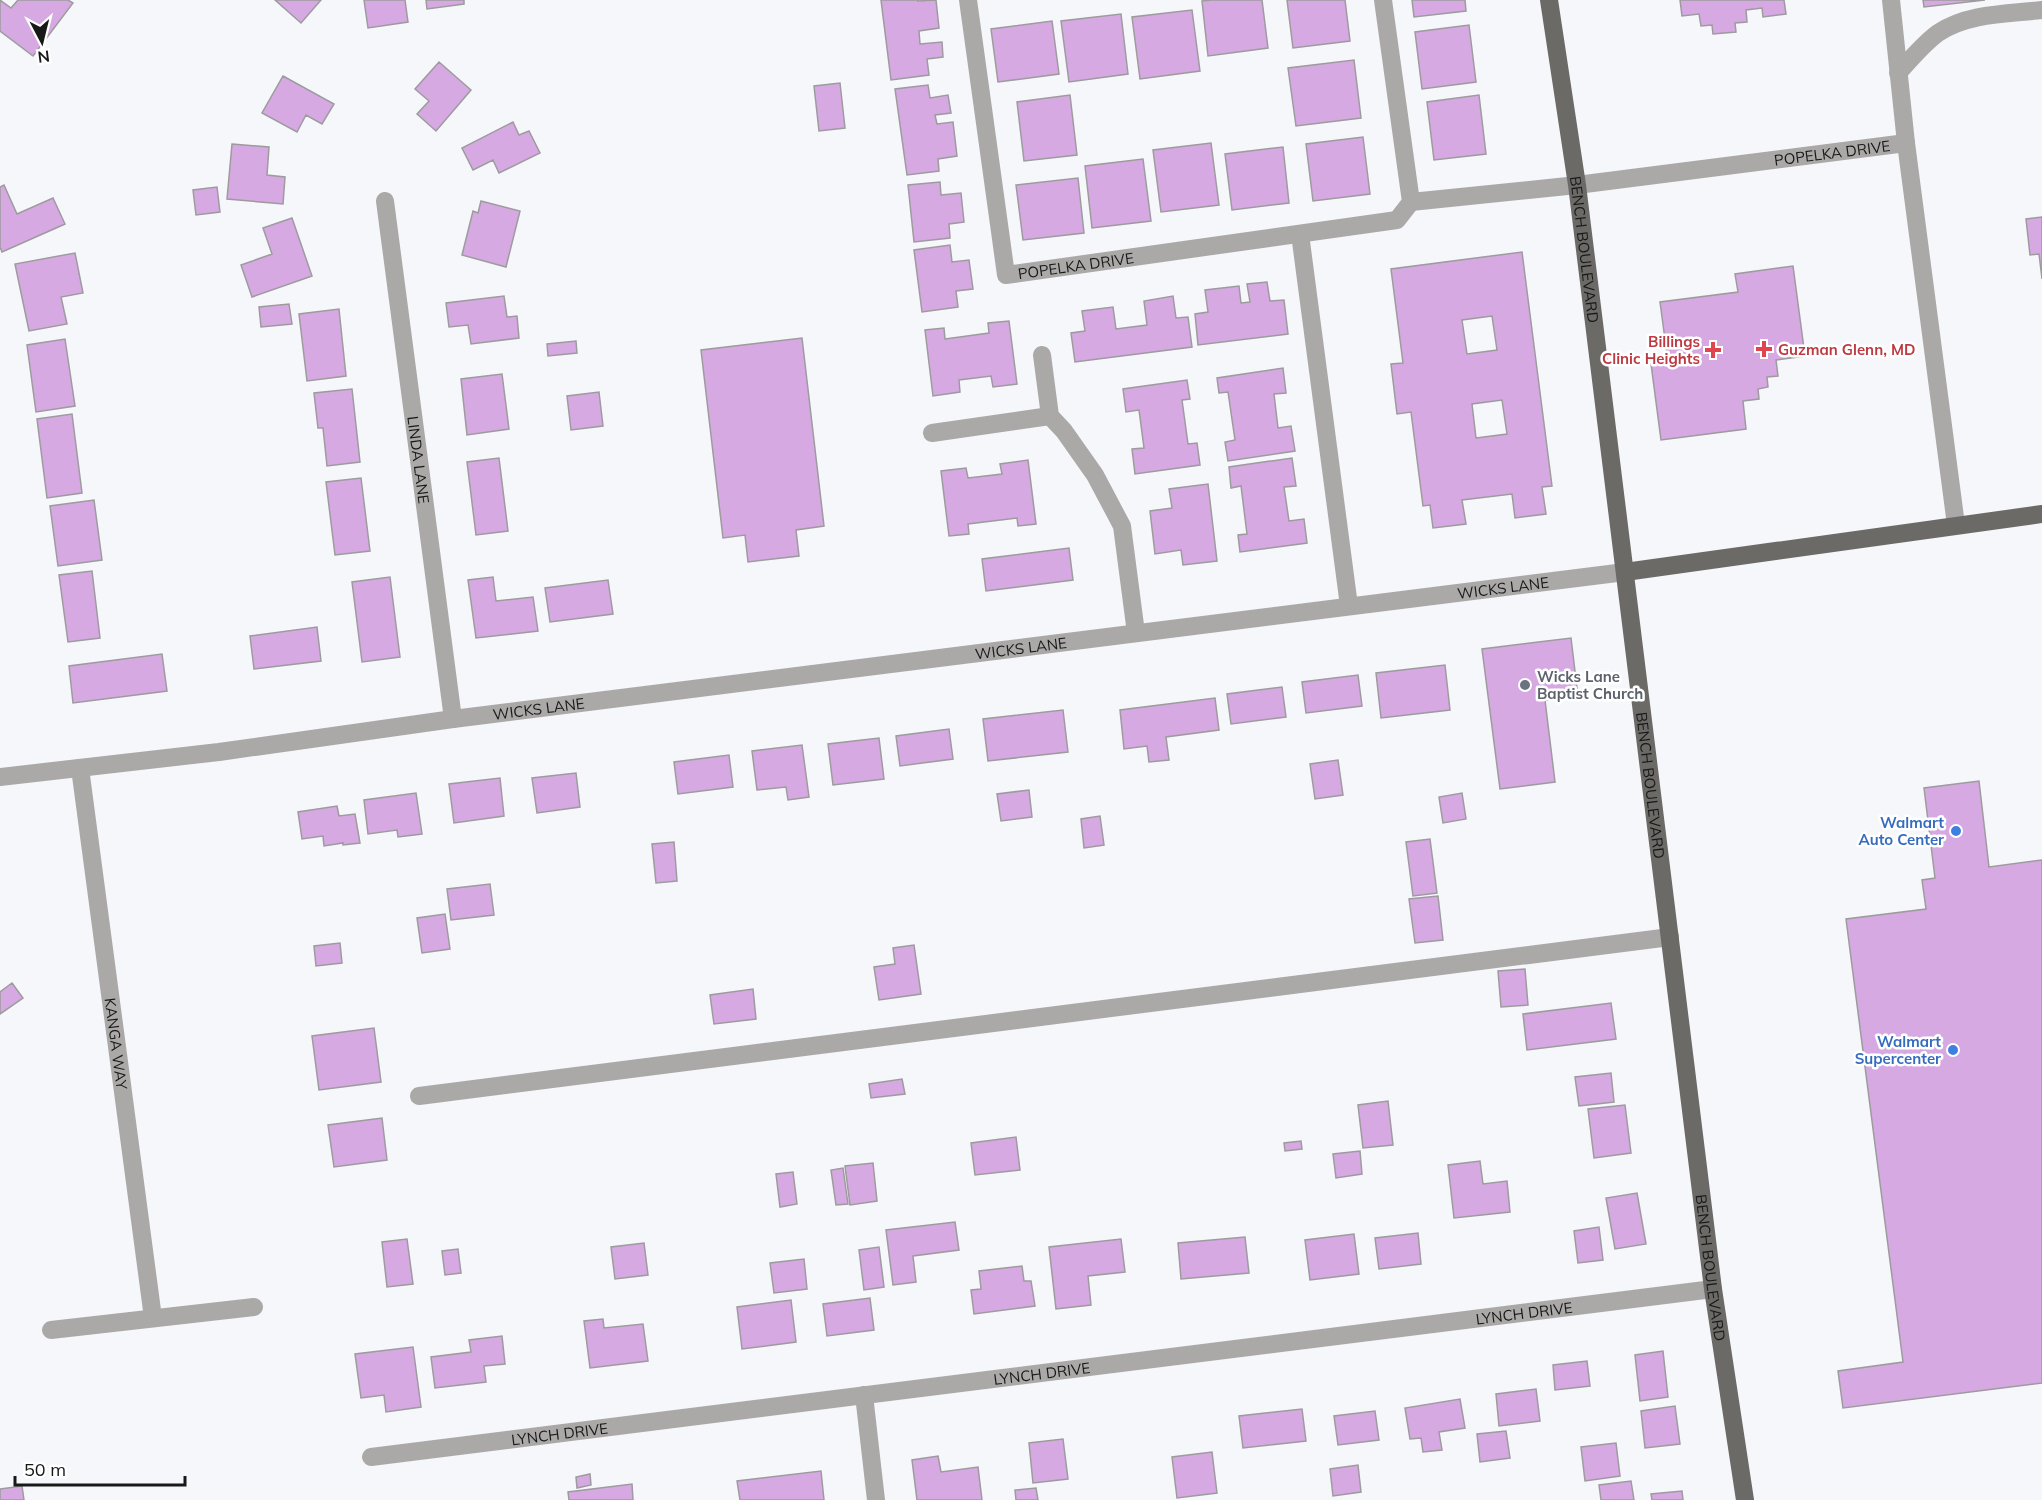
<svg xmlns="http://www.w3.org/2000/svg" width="2042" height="1500" font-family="Mulish,sans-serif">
<rect width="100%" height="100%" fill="#f6f7fb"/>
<path fill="#d6a9e2" stroke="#9d9b9e" stroke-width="1.5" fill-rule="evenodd" d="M0 0 11 8 18 0H68L73 3 33 56 0 31Z
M275 0H321L301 23Z
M364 0H405L408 22 368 28Z
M426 0H464V4L427 9Z
M881 0H918V1L936 0 939 28 919 31 920 44 942 42 943 57 927 59 929 75 891 80Z
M1211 0H1262L1268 48 1208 56 1202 1Z
M1287 0H1345L1350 41 1293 48Z
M1412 0H1465L1466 11 1414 17Z
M1680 0H1784L1786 14 1763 17 1762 8 1746 10 1747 22 1735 23 1736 32 1713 34 1712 25 1701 26 1699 14 1682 16Z
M1923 0H1985L1924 7Z
M1192 10 1200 71 1140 79 1132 17Z
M1121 14 1128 74 1069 82 1061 21Z
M1052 21 1059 74 998 82 991 29Z
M1469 25 1476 82 1422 89 1415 32Z
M1354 60 1361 118 1296 126 1288 68Z
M439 62 471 90 436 131 417 114 429 101 415 89Z
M283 76 334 104 322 124 306 115 297 132 262 113Z
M840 83 845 128 819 131 814 86Z
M928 85 930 98 948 95 951 113 935 115 937 124 953 122 957 156 938 159 939 171 907 175 895 89Z
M1070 95 1077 155 1024 161 1017 102Z
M1479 95 1486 154 1434 160 1427 102Z
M513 122 519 135 529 131 540 153 499 173 493 160 473 170 462 148Z
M1363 137 1370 194 1313 201 1306 144Z
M1211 143 1219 205 1161 212 1153 150Z
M232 144 269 147 267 175 285 177 283 204 227 199Z
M1283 147 1289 203 1232 210 1225 154Z
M1143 159 1151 221 1092 228 1085 166Z
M1078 178 1084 233 1023 240 1016 185Z
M940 182 941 195 961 193 964 222 949 224 950 238 914 242 908 185Z
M4 185 17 214 53 198 65 224 2 252 0 247V187Z
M217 187 220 212 196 215 193 190Z
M481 201 520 211 506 267 462 255 473 211 478 213Z
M2042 217V279L2039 254 2030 255 2026 219Z
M292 218 312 276 252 297 241 265 272 254 263 228Z
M950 245 952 262 969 260 973 289 956 291 958 307 922 312 914 250Z
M1522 252 1552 486 1542 487 1546 514 1515 518 1512 494 1462 500 1466 524 1433 528 1430 505 1423 506 1411 412 1397 414 1391 364 1403 363 1391 269ZM1492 316 1497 350 1467 354 1462 320ZM1502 400 1507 434 1476 438 1472 404Z
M75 253 83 293 61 297 67 324 29 331 15 264Z
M1793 266 1805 356 1776 360 1778 376 1767 377 1768 387 1758 389 1759 399 1743 401 1746 429 1661 440 1651 364 1668 362 1660 302 1738 292 1735 274Z
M1267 282 1270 301 1284 300 1288 334 1198 345 1195 314 1208 312 1205 290 1239 286 1241 303 1250 302 1247 284Z
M504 296 507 317 517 316 519 338 471 344 468 325 449 327 446 303Z
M1173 296 1176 318 1188 317 1192 347 1075 362 1071 333 1085 331 1082 311 1113 307 1116 329 1147 325 1144 301Z
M289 304 292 324 261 327 259 307Z
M339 309 346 376 307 381 299 314Z
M1009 321 1017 384 993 387 991 376 959 380 960 392 933 396 925 330 944 328 945 339 989 333 988 323Z
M802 338 824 526 796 530 799 556 748 562 745 535 723 538 701 350Z
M65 339 75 406 36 412 27 345Z
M576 341 577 353 548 356 547 344Z
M1283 368 1286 393 1274 394 1278 428 1291 426 1295 451 1228 461 1225 442 1235 440 1228 392 1219 393 1217 378Z
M502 374 509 429 467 435 461 379Z
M1187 380 1190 399 1182 400 1188 444 1197 443 1200 465 1135 474 1132 449 1144 448 1139 410 1126 412 1123 389Z
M352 389 360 462 327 466 323 428H318L314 393Z
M599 392 603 426 571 430 567 396Z
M72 414 82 493 47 498 37 419Z
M499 458 508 531 476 535 467 462Z
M1292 458 1296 486 1284 487 1289 521 1304 519 1307 543 1240 552 1238 535 1247 534 1241 486 1231 488 1229 467Z
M1028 460 1036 524 1018 526 1017 518 968 524 969 534 949 536 941 471 966 468 968 478 1002 474 1000 464Z
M361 478 370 551 335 555 326 482Z
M1208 484 1217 561 1183 565 1181 550 1155 554 1150 511 1172 508 1169 489Z
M94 500 102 560 58 566 50 506Z
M1069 548 1073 580 986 591 982 559Z
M92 571 100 638 68 642 59 575Z
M390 577 400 657 362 662 352 582Z
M493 577 496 601 533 597 538 631 476 638 468 580Z
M608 580 613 614 550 622 545 588Z
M317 627 321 661 254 669 250 636Z
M1571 638 1578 696 1545 700 1555 782 1500 789 1482 649Z
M162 654 167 691 73 703 69 666Z
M1445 665 1450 710 1381 718 1376 673Z
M1358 675 1362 706 1306 713 1302 682Z
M1282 687 1286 717 1231 724 1227 694Z
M1215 698 1219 730 1166 737 1169 760 1149 762 1147 746 1124 749 1120 710Z
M1063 710 1068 752 988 761 983 719Z
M949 729 953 759 900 766 896 736Z
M879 738 884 779 833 785 828 744Z
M802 745 809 797 788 800 786 787 757 790 752 751Z
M729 755 733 787 678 794 674 762Z
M1338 760 1343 795 1315 799 1310 764Z
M576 773 580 807 537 813 532 778Z
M500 778 504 816 454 823 449 784Z
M1979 781 1989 867 2042 860V1383L1843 1408 1838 1371 1903 1362 1846 919 1926 909 1922 880 1935 878 1924 788Z
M1029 790 1032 817 1001 821 997 794Z
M416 793 422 834 398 837 397 830 368 834 364 800Z
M1462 793 1466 819 1443 823 1439 797Z
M337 806 339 816 355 814 360 843 343 845V843L324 846 323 836 302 839 298 812Z
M1100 816 1104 845 1084 848 1081 819Z
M1430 839 1437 893 1413 896 1406 842Z
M674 842 677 881 656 883 652 844Z
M490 884 494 915 451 920 447 889Z
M1438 896 1443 940 1415 943 1409 899Z
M445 914 450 949 422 953 417 918Z
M340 943 342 963 316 966 314 946Z
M914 945 921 994 879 1000 874 967 895 964 893 948Z
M1525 969 1528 1005 1501 1007 1498 971Z
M12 983 23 998 0 1014V992Z
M753 989 756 1019 714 1024 710 995Z
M1611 1003 1616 1039 1527 1050 1523 1014Z
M374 1028 381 1082 319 1090 312 1036Z
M1611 1073 1614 1102 1579 1106 1575 1077Z
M902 1079 905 1094 871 1098 869 1084Z
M1388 1101 1393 1145 1363 1148 1358 1105Z
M1625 1105 1631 1153 1594 1158 1588 1109Z
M382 1118 387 1160 334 1167 328 1125Z
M1016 1137 1020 1170 975 1175 971 1143Z
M1301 1141 1302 1149 1285 1151 1284 1143Z
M1360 1151 1362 1174 1336 1178 1333 1154Z
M1480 1161 1483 1184 1507 1181 1510 1212 1454 1218 1448 1165Z
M873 1163 877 1201 850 1205 845 1166Z
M843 1168 848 1204 836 1205 831 1170Z
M793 1172 797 1204 780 1207 776 1174Z
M1637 1193 1646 1244 1615 1249 1606 1198Z
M955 1222 959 1250 913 1256 916 1282 893 1285 886 1230Z
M1599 1227 1603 1260 1578 1263 1574 1231Z
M1418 1233 1421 1264 1379 1269 1375 1238Z
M1354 1234 1359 1274 1310 1280 1305 1240Z
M1245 1237 1249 1273 1181 1279 1178 1243Z
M407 1239 413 1284 387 1287 382 1242Z
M1121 1239 1125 1272 1088 1276 1091 1305 1056 1309 1049 1247Z
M644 1243 648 1275 615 1279 611 1247Z
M879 1247 884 1287 864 1290 859 1250Z
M458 1249 461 1273 445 1275 442 1251Z
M804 1259 807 1289 774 1293 770 1263Z
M1022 1266 1024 1281H1031L1035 1306 974 1314 971 1290 981 1289 979 1271Z
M870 1298 874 1330 827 1336 823 1304Z
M791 1300 796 1342 742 1349 737 1307Z
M603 1319 604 1328 643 1324 648 1361 590 1368 584 1321Z
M502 1336 505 1364 484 1366 486 1382 435 1388 431 1357 471 1352 469 1340Z
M413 1347 421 1407 386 1412 384 1395 361 1398 355 1354Z
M1663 1351 1668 1397 1640 1401 1635 1355Z
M1587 1361 1590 1386 1555 1390 1553 1365Z
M1536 1389 1540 1421 1499 1426 1496 1394Z
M1460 1399 1465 1428 1439 1432 1442 1450 1423 1452 1421 1438 1410 1439 1405 1408Z
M1675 1406 1680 1444 1645 1448 1641 1411Z
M1302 1409 1306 1441 1243 1448 1239 1416Z
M1375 1411 1379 1440 1338 1445 1334 1416Z
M1506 1431 1510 1458 1480 1462 1477 1434Z
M1063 1439 1068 1479 1033 1483 1029 1443Z
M1616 1443 1620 1476 1585 1481 1581 1447Z
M1212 1452 1217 1493 1177 1498 1172 1457Z
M938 1456 941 1472 978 1467 982 1500H917L912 1460Z
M1358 1465 1361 1492 1333 1496 1330 1469Z
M821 1471 824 1500H740L737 1481Z
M590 1474 591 1485 577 1488 576 1477Z
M1631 1481 1634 1500H1601L1599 1485Z
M632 1484 633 1500H569L568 1492Z
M22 1486 24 1500H0V1489Z
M1036 1488 1038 1500H1016L1015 1490Z
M1682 1491 1683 1500H1652L1651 1494Z"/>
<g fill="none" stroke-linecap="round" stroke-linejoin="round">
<g stroke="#aba9a8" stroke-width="18">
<path id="s1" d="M968 0 1006 275 1397 220 1411 202 1383 0"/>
<path d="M1891 0 1906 143 1956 525"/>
<path d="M1898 73C1911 59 1923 44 1938 33 1968 13 2008 14 2042 10"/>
<path id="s2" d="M385 201 453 719"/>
<path id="s3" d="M1411 202 1577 185 1906 143"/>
<path d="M1300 234 1349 606"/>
<path d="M1042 355 1050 416 1064 431 1095 475 1122 526 1136 633"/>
<path d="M932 433 1050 416"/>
<path id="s4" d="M80 768 153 1318"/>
<path id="s5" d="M0 777 219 752 453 719 1625 572"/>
<path d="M419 1096 1670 937"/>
<path d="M51 1330 254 1307"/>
<path d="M864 1395 876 1500"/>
<path id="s6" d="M371 1457 1713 1289"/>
</g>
<g stroke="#6c6a67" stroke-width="18">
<path id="s7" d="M1549 0 1577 185 1713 1289 1745 1500"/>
<path d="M1625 572 2042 514"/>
</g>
</g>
<g fill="#e0444e" stroke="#fff" stroke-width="2">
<path d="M1761 340h6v6h6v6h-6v6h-6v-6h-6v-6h6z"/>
<path d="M1710 341h6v6h6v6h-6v6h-6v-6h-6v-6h6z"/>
</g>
<circle fill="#6b7280" stroke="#fff" stroke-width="2" cx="1525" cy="685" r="6"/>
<g fill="#3f7fe0" stroke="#fff" stroke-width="2">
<circle cx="1956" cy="831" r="6"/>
<circle cx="1953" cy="1050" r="6"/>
</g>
<g text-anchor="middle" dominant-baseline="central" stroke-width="5" stroke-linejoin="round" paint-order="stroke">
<g font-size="15" fill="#181819" stroke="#fff">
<text stroke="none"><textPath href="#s3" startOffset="424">POPELKA DRIVE</textPath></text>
<text stroke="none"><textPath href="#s7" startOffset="252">BENCH BOULEVARD</textPath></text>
<text stroke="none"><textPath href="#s1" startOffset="348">POPELKA DRIVE</textPath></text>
<text stroke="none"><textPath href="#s2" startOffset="261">LINDA LANE</textPath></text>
<text stroke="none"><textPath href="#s5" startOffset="1515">WICKS LANE</textPath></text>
<text stroke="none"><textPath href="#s5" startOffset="1029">WICKS LANE</textPath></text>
<text stroke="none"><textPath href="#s5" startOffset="543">WICKS LANE</textPath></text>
<text stroke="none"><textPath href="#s7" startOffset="792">BENCH BOULEVARD</textPath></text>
<text stroke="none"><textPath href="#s4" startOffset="278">KANGA WAY</textPath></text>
<text stroke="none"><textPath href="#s7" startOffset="1278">BENCH BOULEVARD</textPath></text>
<text stroke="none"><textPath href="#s6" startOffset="1162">LYNCH DRIVE</textPath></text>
<text stroke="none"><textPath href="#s6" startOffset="676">LYNCH DRIVE</textPath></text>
<text stroke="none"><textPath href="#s6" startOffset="190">LYNCH DRIVE</textPath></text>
</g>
<g font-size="15" font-weight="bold" fill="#be3a42" stroke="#fff" text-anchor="end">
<text x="1700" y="341">Billings<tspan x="1700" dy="17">Clinic Heights</tspan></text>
<text x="1778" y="349" text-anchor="start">Guzman Glenn, MD</text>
</g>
<g font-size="15" font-weight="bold" fill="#5b616d" stroke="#fff" text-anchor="start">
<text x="1537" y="676">Wicks Lane<tspan x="1537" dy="17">Baptist Church</tspan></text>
</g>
<g font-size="15" font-weight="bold" fill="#366cbe" stroke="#fff" text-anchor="end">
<text x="1944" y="822">Walmart<tspan x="1944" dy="17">Auto Center</tspan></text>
<text x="1941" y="1041">Walmart<tspan x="1941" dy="17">Supercenter</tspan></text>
</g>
</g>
<g transform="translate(42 42) rotate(173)" stroke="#ffffff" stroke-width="4.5" paint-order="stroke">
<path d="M0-4.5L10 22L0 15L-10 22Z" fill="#181819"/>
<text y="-9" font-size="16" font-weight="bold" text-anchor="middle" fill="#181819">N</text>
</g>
<path d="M15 1476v9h170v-9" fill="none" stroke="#181819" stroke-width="3"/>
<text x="24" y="1476" font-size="18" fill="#181819" stroke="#ffffff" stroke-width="4.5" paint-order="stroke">50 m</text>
</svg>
